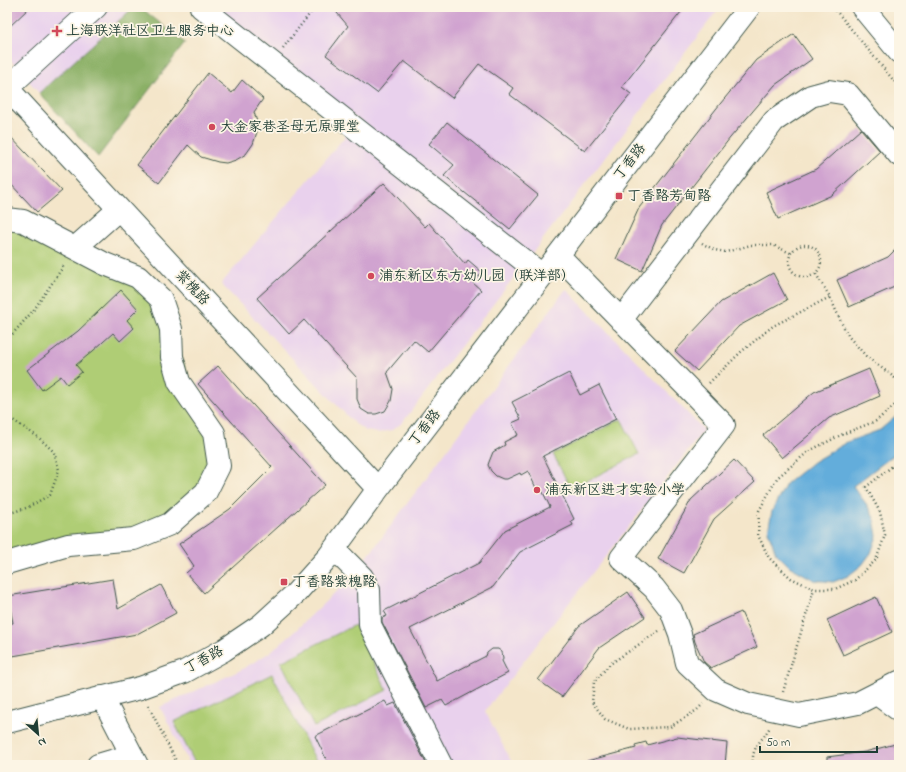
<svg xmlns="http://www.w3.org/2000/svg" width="906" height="772" font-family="'Indie Flower','LXGW WenKai TC',sans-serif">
<rect width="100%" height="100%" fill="#fcf5e5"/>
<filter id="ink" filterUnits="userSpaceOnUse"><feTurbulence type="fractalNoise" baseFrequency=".025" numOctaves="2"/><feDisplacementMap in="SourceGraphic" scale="8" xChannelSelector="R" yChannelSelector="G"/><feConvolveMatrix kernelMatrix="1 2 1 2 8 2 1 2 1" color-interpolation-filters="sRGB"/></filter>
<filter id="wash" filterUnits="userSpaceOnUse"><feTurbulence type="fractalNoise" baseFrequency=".012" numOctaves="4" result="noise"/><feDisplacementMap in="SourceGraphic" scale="16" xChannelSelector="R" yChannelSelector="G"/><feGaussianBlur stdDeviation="0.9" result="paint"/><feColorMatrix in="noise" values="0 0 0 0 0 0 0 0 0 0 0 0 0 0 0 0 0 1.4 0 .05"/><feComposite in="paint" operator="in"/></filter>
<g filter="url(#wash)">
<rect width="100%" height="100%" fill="#f4e6ca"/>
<path fill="#e9d1ed" d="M7 7H134L39 93 7 56Z
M215 7H720L530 256Z
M348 133 521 268 402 423 392 430 378 433 366 431 354 423 221 284Z
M566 289 704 430 485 711 513 765H190L160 707 241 670 269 653 295 631 348 580 372 551Z"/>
<path fill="#afcd74" stroke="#678554" d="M7 219 161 299 219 466 170 524 7 563Z
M621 419 639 454 571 489 553 454Z
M355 625 387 690 314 727 281 662Z
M272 674 318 765H196L174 722Z"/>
<path fill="#8bb066" stroke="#55764d" d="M134 7H140L185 43 98 157 39 93Z"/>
<path fill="#63addb" stroke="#417588" d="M899 414V451L853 486 867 505 874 518 877 536 871 553 862 565 848 576 833 582 814 580 789 566 776 553 768 531 772 511 786 484 813 462 847 442 880 430Z"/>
<g id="blocks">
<path fill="#d0a3d0" d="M7 7H30L7 29Z
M332 7H685L622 87 631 94 585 151 509 94 513 88 479 64 452 98 404 61 377 93 326 55 348 26Z
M794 34 812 59 775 85 730 138 662 225 642 271 616 259 639 208 716 109 756 60Z
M208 73 232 93 242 80 263 99 254 112 257 122V132L253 144 246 154 236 160 226 163 218 162 201 157 188 145 159 183 137 165Z
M447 122 538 195 510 229 444 176 454 165 429 144Z
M861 129 880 151 832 195 778 219 766 192 816 169Z
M7 133 62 191 37 212 7 180Z
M384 183 425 227 429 223 465 264 468 260 482 272 473 283 481 290 428 352 414 340 387 372 393 389 391 401 385 411 376 414H369L361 409 357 399V378L304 320 289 334 257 298Z
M899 246V285L849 307 837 280 888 257Z
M773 273 787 300 739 326 697 371 675 351 721 302Z
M121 290 138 309 127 320 134 328 120 341 113 333 93 351 76 365 82 372 67 384 61 376 42 390 27 370 78 331Z
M218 366 325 485 204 593 186 573 194 566 179 544 230 509 272 467 198 384Z
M869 369 880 396 829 418 782 458 763 435 814 392Z
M569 373 580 395 599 385 616 419 543 456 574 519 571 521 573 525 520 552 493 587 410 629 437 681 486 656 487 653 492 649H498L502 652 503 658 502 661 508 673 446 706 442 700 426 708 382 622V618L387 616 384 611 479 563 505 530 550 507 540 486 536 488 528 471 521 475 520 473 507 479H503L496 476 491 471 488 465 489 462 493 452 505 445 504 442 518 435 512 423 521 419 512 402Z
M734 460 755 482 714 519 684 573 658 559 691 500Z
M113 579 118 609 161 585 176 613 137 634 7 657V624L13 623 8 596Z
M628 592 645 617 599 648 562 697 538 680 579 626Z
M876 597 892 632 843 655 827 620Z
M741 612 757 647 711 668 704 662 695 642 693 634Z
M385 701 388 706 395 703 427 765H329L315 736Z
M677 737 727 743 725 765H701L679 762 669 765H587V761L636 748 635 745 646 742 647 745Z
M899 743V765H827V757L865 752Z"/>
</g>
</g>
<g filter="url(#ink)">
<use href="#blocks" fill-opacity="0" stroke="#3f564a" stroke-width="1"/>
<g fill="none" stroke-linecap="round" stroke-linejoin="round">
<defs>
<path id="minor" d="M201 7 542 275
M7 88 378 489
M7 88 96 7
M7 219 23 221 105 264 138 277 161 299 171 329 172 357 179 382 214 433 219 466 206 492 170 524 134 539 68 545 7 563
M75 248 119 209
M558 255 724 425 621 558 654 588 671 610 680 634 687 663 716 690 748 704 799 715 858 703 899 682
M621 320 774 121 811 96 829 91 848 94 899 155
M334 549 362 577 369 590 370 625 441 765
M877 694 899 710
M102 697 137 765
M7 722 140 688 184 672 224 650 261 625 296 593 329 556 378 489 749 7
M98 765 132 755"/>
<path id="major" d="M862 7 899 52"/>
</defs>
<use href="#minor" stroke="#3f564a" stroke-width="24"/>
<use href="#major" stroke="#3f564a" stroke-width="24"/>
<path stroke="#3f564a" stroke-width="2.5" stroke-dasharray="1 3" stroke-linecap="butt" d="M833 7 899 87
M283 48 315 7
M702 243 705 245 715 250 726 252 751 245H773L790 253
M789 261a16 16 0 1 1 32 0a16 16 0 1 1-32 0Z
M816 274 830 297 841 322 849 337 866 356 899 381
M7 340 33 311 65 264
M709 383 741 352 773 326 830 297
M899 399 895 405 876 421 843 434 809 451 777 478 759 511 758 535 769 558 791 578 814 589H835L855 580 876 560 885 535 880 512 866 487 899 461
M7 416 38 437 54 452 59 470 50 495 26 508 7 514
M659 631 610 664 594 682 592 702 605 719 629 729 670 727 697 710 703 704
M783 692 814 589
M148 705 178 765
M753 765C751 746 762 742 770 727"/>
<use href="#minor" stroke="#fff" stroke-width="22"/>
<use href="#major" stroke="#fff" stroke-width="22"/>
</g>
</g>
<g fill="#d1495b" stroke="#fcf5e5" stroke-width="1.5">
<path d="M55 25h4v4h4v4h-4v4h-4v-4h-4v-4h4z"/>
<circle cx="212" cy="127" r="4"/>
<rect x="615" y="192" width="8" height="8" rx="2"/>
<circle cx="371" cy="276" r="4"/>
<circle cx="537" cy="490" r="4"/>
<rect x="280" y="578" width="8" height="8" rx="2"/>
</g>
<g text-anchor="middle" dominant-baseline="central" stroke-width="3.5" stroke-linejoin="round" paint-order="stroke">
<g font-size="14" fill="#1f3d34" stroke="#fcf5e5" text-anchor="start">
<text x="66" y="31">上海联洋社区卫生服务中心</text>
<text x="220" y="127">大金家巷圣母无原罪堂</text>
<text x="627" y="196">丁香路芳甸路</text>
<text x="379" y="276">浦东新区东方幼儿园（联洋部）</text>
<text x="545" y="490">浦东新区进才实验小学</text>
<text x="292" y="582">丁香路紫槐路</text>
</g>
<g font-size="14" fill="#1f3d34" stroke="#fcf5e5">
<text transform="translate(630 162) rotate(-52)">丁香路</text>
<text transform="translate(192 288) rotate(47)">紫槐路</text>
<text transform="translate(425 428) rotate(-52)">丁香路</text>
<text transform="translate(204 660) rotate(-28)">丁香路</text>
</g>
</g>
<rect width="906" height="772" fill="none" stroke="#fcf5e5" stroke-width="24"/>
<g transform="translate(38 734) rotate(153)" stroke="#fcf5e5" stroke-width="3" paint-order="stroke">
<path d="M0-3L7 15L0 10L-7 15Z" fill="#1f3d34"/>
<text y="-6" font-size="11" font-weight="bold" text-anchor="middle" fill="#1f3d34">N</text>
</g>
<path d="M760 746v6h117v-6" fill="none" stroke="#1f3d34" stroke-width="2"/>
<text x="766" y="746" font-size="12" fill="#1f3d34" stroke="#fcf5e5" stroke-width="3" paint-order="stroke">50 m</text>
</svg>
